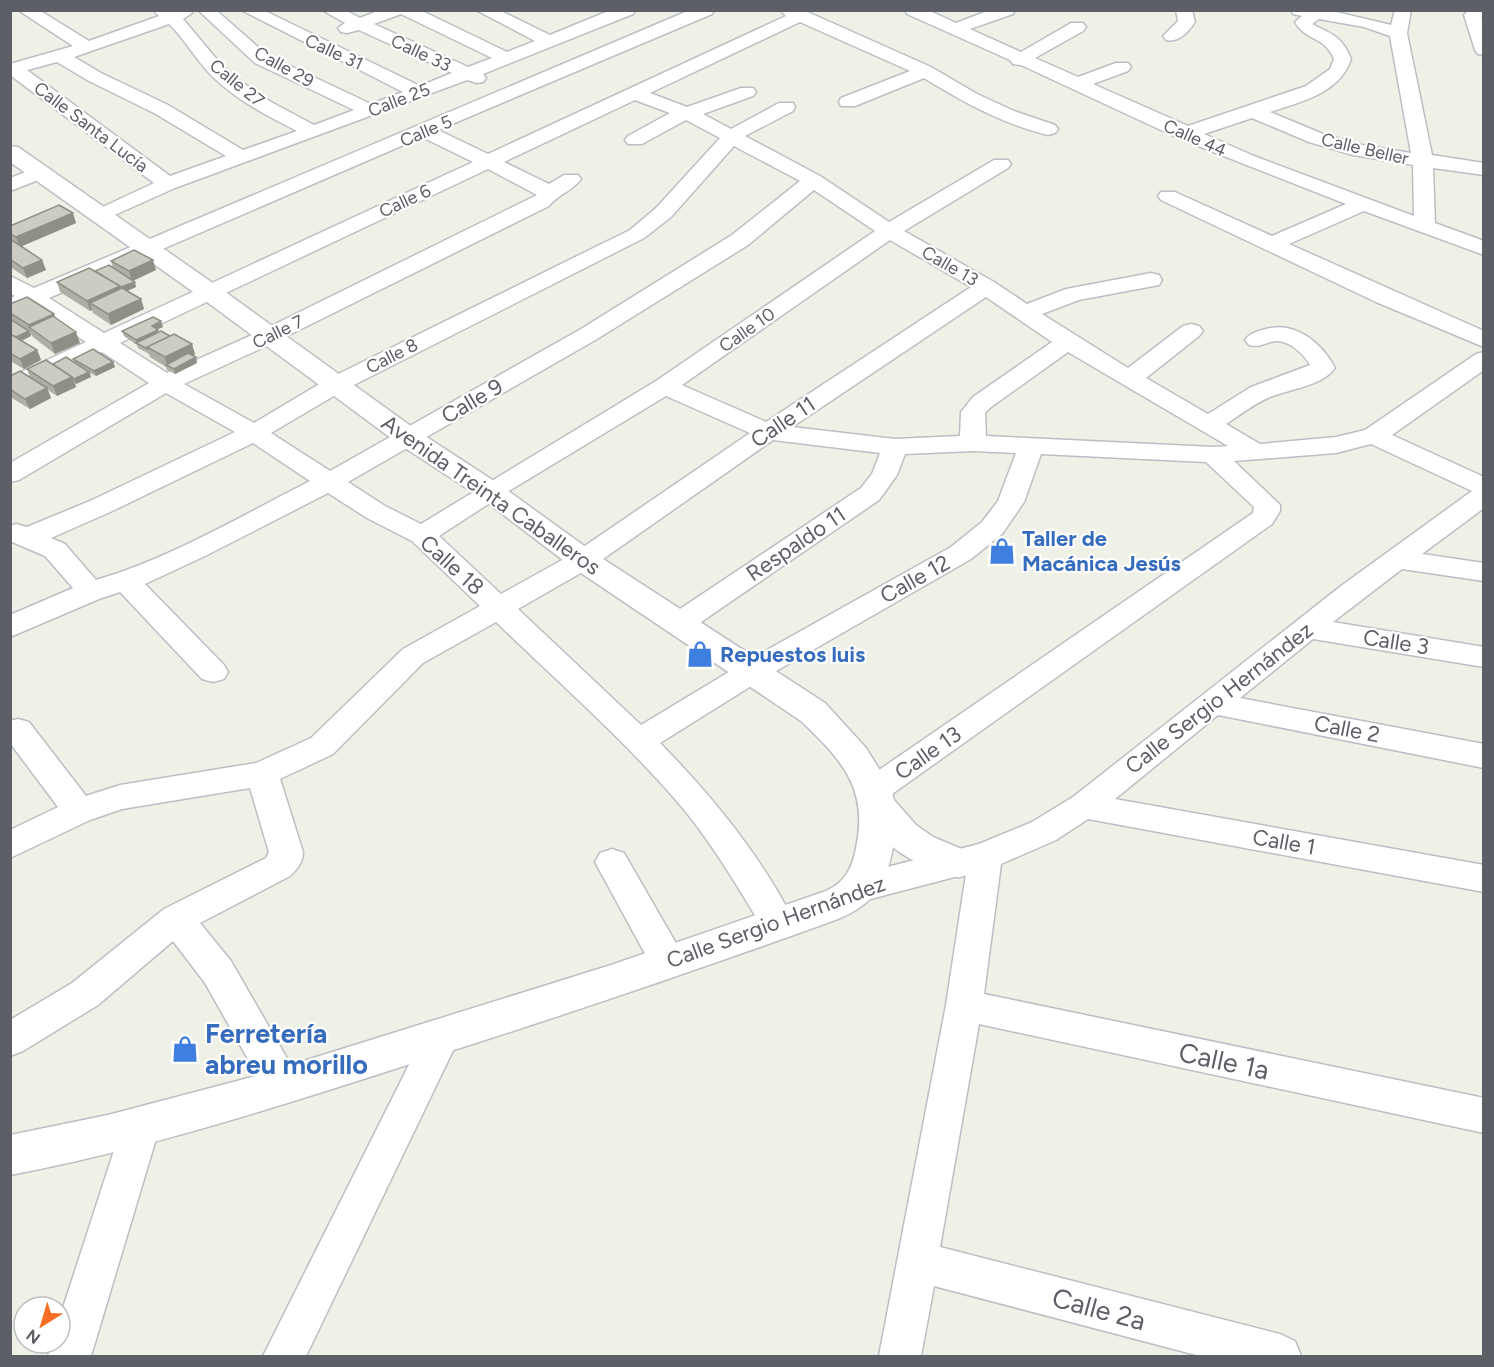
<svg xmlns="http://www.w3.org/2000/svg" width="1494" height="1367" font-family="Figtree,sans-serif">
<rect width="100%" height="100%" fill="#f0f1e6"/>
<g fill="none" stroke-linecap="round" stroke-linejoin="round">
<defs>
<path id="minor" d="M18 10H39L89 41 159 16 153 10H191L192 13 183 19 219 62 237 79 271 102 314 125 354 110 255 63 198 10H216L267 55 371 104 403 92 241 10H263L420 86 452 73 359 30 347 33 341 32 338 28 345 23 322 10H345L360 18 380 10H420L507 52 535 41 476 10H499L550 35 611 10H635L633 14 483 74 486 78 483 82 477 83 467 80 175 188 99 222 92 220 89 216 92 212 154 183 10 75V64L73 46ZM401 14 492 58 468 67 374 24ZM169 24C186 40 197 62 214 78 238 101 268 116 297 131L243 150 168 105 101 73 74 57ZM57 62 89 81 154 113 226 156 170 176 27 70Z
M690 10H714L712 14 438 130 488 154 786 16 780 10H803L931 67 977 94 1014 111 1055 125 1058 129 1055 133 1048 135C1003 124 963 102 924 78L855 106H841L839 102 841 98 910 71 800 22 650 93 687 107 741 88H753L756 92 753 96 703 114 731 129 779 103H793L795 107 793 111 745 136 820 176 889 222 994 160H1008L1011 164 1008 168 904 231 994 282 1027 304 1066 289 1151 273 1159 275 1162 280 1159 285 1079 300 1042 314 1128 368 1183 326 1191 324 1199 326 1203 331 1199 336 1146 378 1208 414 1251 387 1310 365C1305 355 1289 340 1276 341 1266 342 1260 348 1249 345L1245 340C1250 333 1258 331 1266 329 1295 321 1322 343 1335 368 1322 386 1290 389 1270 397 1255 403 1240 415 1226 424L1260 444 1336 437 1365 430 1476 354 1484 352V370L1392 435 1484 477V508L1422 554 1484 563V581L1402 569 1333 622 1484 647V667L1313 639 1240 698 1484 744V768L1218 715 1115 799 1484 865V892L1088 819 1056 840 1001 864 984 994 1484 1098V1133L979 1024 940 1247 1280 1334 1295 1341 1301 1356H1200L934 1286 921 1356H879L946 1005 966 874 859 902 847 898 842 888 847 878 859 874 979 844 1032 822 1073 797 1341 586 1472 491 1371 444 1336 453 1234 461 1280 505V511L1272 524 885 799 874 802 863 799 858 790 863 781 1253 513 1254 507 1206 462 1041 454 1024 502 1002 534 971 559 764 678 660 743C713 797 762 857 796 925L791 935 779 939 767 935C738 888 711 840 675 799 620 736 556 680 496 622L423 663 333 754 280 779 303 852C303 863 297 869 290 876L200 923 231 961 296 1074 302 1086 296 1098 283 1103 270 1098 205 983 173 941 98 1005 23 1051 10 1056V1020L72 983 164 909 266 858 269 852 250 788 122 809 90 820 10 858V830L58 807 10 743V721L18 719 29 722 86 796 120 785 256 763 311 738 403 649 480 606 412 541 367 518 328 493 205 556 145 584 224 665 228 672 224 679 213 682 202 679 120 592 99 599 10 637V615L73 588 45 556 10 541V526L16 524 27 527 90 501 235 432 166 393 19 480 10 482V463L149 383 102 352 10 393V377L86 342 31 306 19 310 11 308 10 299 15 296 10 293V276L34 288ZM635 100 670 113 628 136 625 140 628 144H642L686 120 720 138 656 208 630 230 326 380 254 423 184 384 277 341 549 206C558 194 573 191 581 179L578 175H564L549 184 504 162ZM422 137 473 162 104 333 49 298ZM734 146 800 181 732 235 581 329 330 471 271 433 344 390 644 238 671 217ZM488 169 537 195 261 331 167 373 120 343ZM814 190 875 231 656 381 421 524 385 506 348 482 597 339 748 245ZM890 240 971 287 766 422 682 385ZM986 297 1052 342 973 397 961 412 960 436 895 439 792 427ZM1068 352 1228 446 1213 447 986 436 985 413 991 407ZM666 396 750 433 573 554 501 594 439 536 499 497ZM773 440 880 453 872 474 861 488 668 617 664 624 668 631 678 634 688 631 879 500 897 475 905 454 973 451 1016 453 998 501 982 522 951 547 742 664 641 725 518 609 593 566ZM253 443 310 481C241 516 171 558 96 580L65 544 51 538 108 513Z
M905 10H928L956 23 990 10H1015L1013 14 970 29 1021 52 1071 23H1083L1086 27 1083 31 1035 58 1078 77 1116 63H1128L1131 67 1128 71 1093 84 1188 126 1306 86 1330 69 1334 59C1324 35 1306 42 1295 22L1302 16 1293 14 1291 10H1328L1391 25 1395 10H1411L1407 33 1432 155 1484 163V175L1433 168 1435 223 1484 241V255L1364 211 1289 244 1484 331V347L1376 302 1161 200 1158 196 1161 192H1175L1272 236 1346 204 1178 138 1021 65 1013 64 1010 60 907 14ZM1319 19 1364 27 1390 36 1411 153 1362 145 1323 134 1270 112C1301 102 1340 93 1351 59 1342 36 1333 35 1312 24ZM1252 118 1309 142 1353 155 1413 165 1414 216 1254 156 1204 134Z
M1176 10H1192L1195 22C1188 32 1179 43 1166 40L1163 36 1178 21Z
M1469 10H1484V17H1481L1484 24V55L1478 54 1475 50 1464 15Z
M39 167 46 169 49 173 46 177 10 191V178Z
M612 849 624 853 681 952 686 962 681 972 668 977 655 972 595 862 600 853Z
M442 1020 455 1025 460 1036 306 1356H263L429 1025Z
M140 1111 154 1116 159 1129 91 1356H48L52 1343H60V1317L121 1129 126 1116Z"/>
<path id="tertiary" d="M10 146 18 147 217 286 419 432 500 485 594 553 825 703 866 748 891 788 894 800 916 825 933 837 971 853 976 863 971 873C967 875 961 878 957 877 942 877 905 858 893 847 886 885 874 904 838 919 695 971 550 1020 404 1066 274 1108 145 1149 10 1175V1135L108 1115 252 1077 611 965 826 891C845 882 852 869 856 848 869 789 842 760 801 721L572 567 480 497 399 444 199 296 10 162Z"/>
</defs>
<use href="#minor" stroke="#bdbec5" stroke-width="3"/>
<use href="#tertiary" stroke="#bdbec5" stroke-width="3"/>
<use href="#minor" fill="#fff" fill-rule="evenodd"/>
<use href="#tertiary" fill="#fff" fill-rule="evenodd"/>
</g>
<path fill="#afafa7" d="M76 223 22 246 42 260 46 270 27 278 10 267V226Z
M111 261 156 270 133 281 136 287 127 291 141 299 144 309 111 325 93 313 92 310 90 311 60 292 57 282 113 268Z
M10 304 54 314 55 317 80 343 55 354 33 337 31 334V336L22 341 37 350 41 360 24 369 10 361Z
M163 327 157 329 158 332 195 354 192 356 196 357 197 363 175 374 167 370 166 367 150 357 149 354 138 348 137 345 124 336 122 331Z
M73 359 113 362 115 367 96 376 90 373 91 377 76 384 75 383 76 387 57 396 48 390 51 398 30 409 10 397V376L30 378 27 369 53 364 75 363Z"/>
<path fill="#8f8f88" d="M73 213 76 223 20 247 16 237Z
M42 260 46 270 27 278 23 268Z
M153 260 156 270 132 281 129 271Z
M135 282 136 287 123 293 121 287Z
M120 286 123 296 90 303 92 310 90 311 87 301Z
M141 299 144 309 111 325 108 314Z
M54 314 57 324 30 328 29 325Z
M161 321 163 327 153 331 152 326Z
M158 330 159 335 137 343 136 340Z
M29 331 31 336 18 342 16 337Z
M76 332 80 343 55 354 51 343Z
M192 344 195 354 170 367 167 366 165 357Z
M37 350 41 360 24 369 20 359Z
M196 357 197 363 175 374 174 369Z
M113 362 115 367 96 376 94 371Z
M89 372 91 377 76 384 74 379Z
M72 377 76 387 57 396 53 386Z
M47 388 51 398 30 409 25 399Z"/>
<path fill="#ccccc2" stroke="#8f8f88" stroke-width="1.5" d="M59 205 73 213 16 237 10 234V226Z
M10 239 42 260 23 268 10 259Z
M134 250 153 260 129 271 111 261Z
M109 265 135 282 121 287 95 271Z
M89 268 120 286 87 301 57 282Z
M122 288 141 299 108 314 90 303Z
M27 297 54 314 29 325 10 313V304Z
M53 316 76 332 51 343 29 327Z
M153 317 161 321 152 326 158 330 136 340 122 331Z
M10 319 29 331 16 337 10 334Z
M161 331 170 336 147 347 148 349 136 343Z
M174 334 192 344 165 357 147 347Z
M12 335 37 350 20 359 10 353V336Z
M93 349 113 362 94 371 73 359Z
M188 353 196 357 174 369 166 365Z
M66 357 89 372 74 379 72 377 53 364Z
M46 360 72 377 53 386 27 369Z
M20 371 47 388 25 399 10 389V376Z"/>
<defs>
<symbol id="shop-bare" viewBox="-9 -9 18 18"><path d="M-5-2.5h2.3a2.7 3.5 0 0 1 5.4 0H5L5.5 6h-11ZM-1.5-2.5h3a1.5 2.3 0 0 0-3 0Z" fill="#3f7fe0" stroke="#fff" stroke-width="2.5" paint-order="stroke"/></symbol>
</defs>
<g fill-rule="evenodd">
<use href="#shop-bare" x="983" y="532" width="38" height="38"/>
<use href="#shop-bare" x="681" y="635" width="38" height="38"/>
<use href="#shop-bare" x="166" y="1030" width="38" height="38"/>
</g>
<g text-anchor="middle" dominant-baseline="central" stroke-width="4.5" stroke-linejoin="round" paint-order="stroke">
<g font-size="18" fill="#5d5f67" stroke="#fff">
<text transform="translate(334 52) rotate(25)">Calle 31</text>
<text transform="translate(421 53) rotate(25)">Calle 33</text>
<text transform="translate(284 67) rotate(29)">Calle 29</text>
<text transform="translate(237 83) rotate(39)">Calle 27</text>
<text transform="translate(399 100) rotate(-21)">Calle 25</text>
<text transform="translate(91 127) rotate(37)">Calle Santa Lucía</text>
<text transform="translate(426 131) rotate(-23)">Calle 5</text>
<text transform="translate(1195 138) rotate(24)">Calle 44</text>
<text transform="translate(1365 149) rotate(13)">Calle Beller</text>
<text transform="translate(405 201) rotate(-25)">Calle 6</text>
<text transform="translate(950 266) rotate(30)">Calle 13</text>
<text transform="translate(747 330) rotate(-35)">Calle 10</text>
<text transform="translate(278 332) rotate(-26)">Calle 7</text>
<text transform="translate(392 356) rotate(-27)">Calle 8</text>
</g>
<g font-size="22" fill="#5d5f67" stroke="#fff">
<text transform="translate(472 401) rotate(-30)">Calle 9</text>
<text transform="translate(783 422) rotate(-34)">Calle 11</text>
<text transform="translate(491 495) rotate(35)">Avenida Treinta Caballeros</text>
<text transform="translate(796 544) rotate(-34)">Respaldo 11</text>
<text transform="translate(452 565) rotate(42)">Calle 18</text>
<text transform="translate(915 579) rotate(-29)">Calle 12</text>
<text transform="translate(1396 642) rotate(9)">Calle 3</text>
<text transform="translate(1219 698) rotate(-38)">Calle Sergio Hernández</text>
<text transform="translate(1347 729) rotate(11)">Calle 2</text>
<text transform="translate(928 753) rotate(-35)">Calle 13</text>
<text transform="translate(1284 842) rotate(10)">Calle 1</text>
<text transform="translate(776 922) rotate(-20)">Calle Sergio Hernández</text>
</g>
<g font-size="22" font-weight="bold" fill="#366cbe" stroke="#fff" text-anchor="start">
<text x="1022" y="538">Taller de<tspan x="1022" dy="25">Macánica Jesús</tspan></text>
<text x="720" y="654">Repuestos luis</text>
</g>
<g font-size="27" font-weight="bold" fill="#366cbe" stroke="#fff" text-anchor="start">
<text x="205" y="1033">Ferretería<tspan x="205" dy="31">abreu morillo</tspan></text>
</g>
<g font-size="27" fill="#5d5f67" stroke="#fff">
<text transform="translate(1224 1061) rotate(12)">Calle 1a</text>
<text transform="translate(1099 1309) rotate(15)">Calle 2a</text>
</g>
</g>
<rect width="1494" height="1367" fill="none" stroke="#5d5f67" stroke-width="24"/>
<g transform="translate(42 1325) rotate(217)"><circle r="28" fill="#ffffff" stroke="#bebfc2" stroke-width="1.5"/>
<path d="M0-4.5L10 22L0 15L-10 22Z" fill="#f86f24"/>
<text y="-9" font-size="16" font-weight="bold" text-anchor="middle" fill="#5d5f67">N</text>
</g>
</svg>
